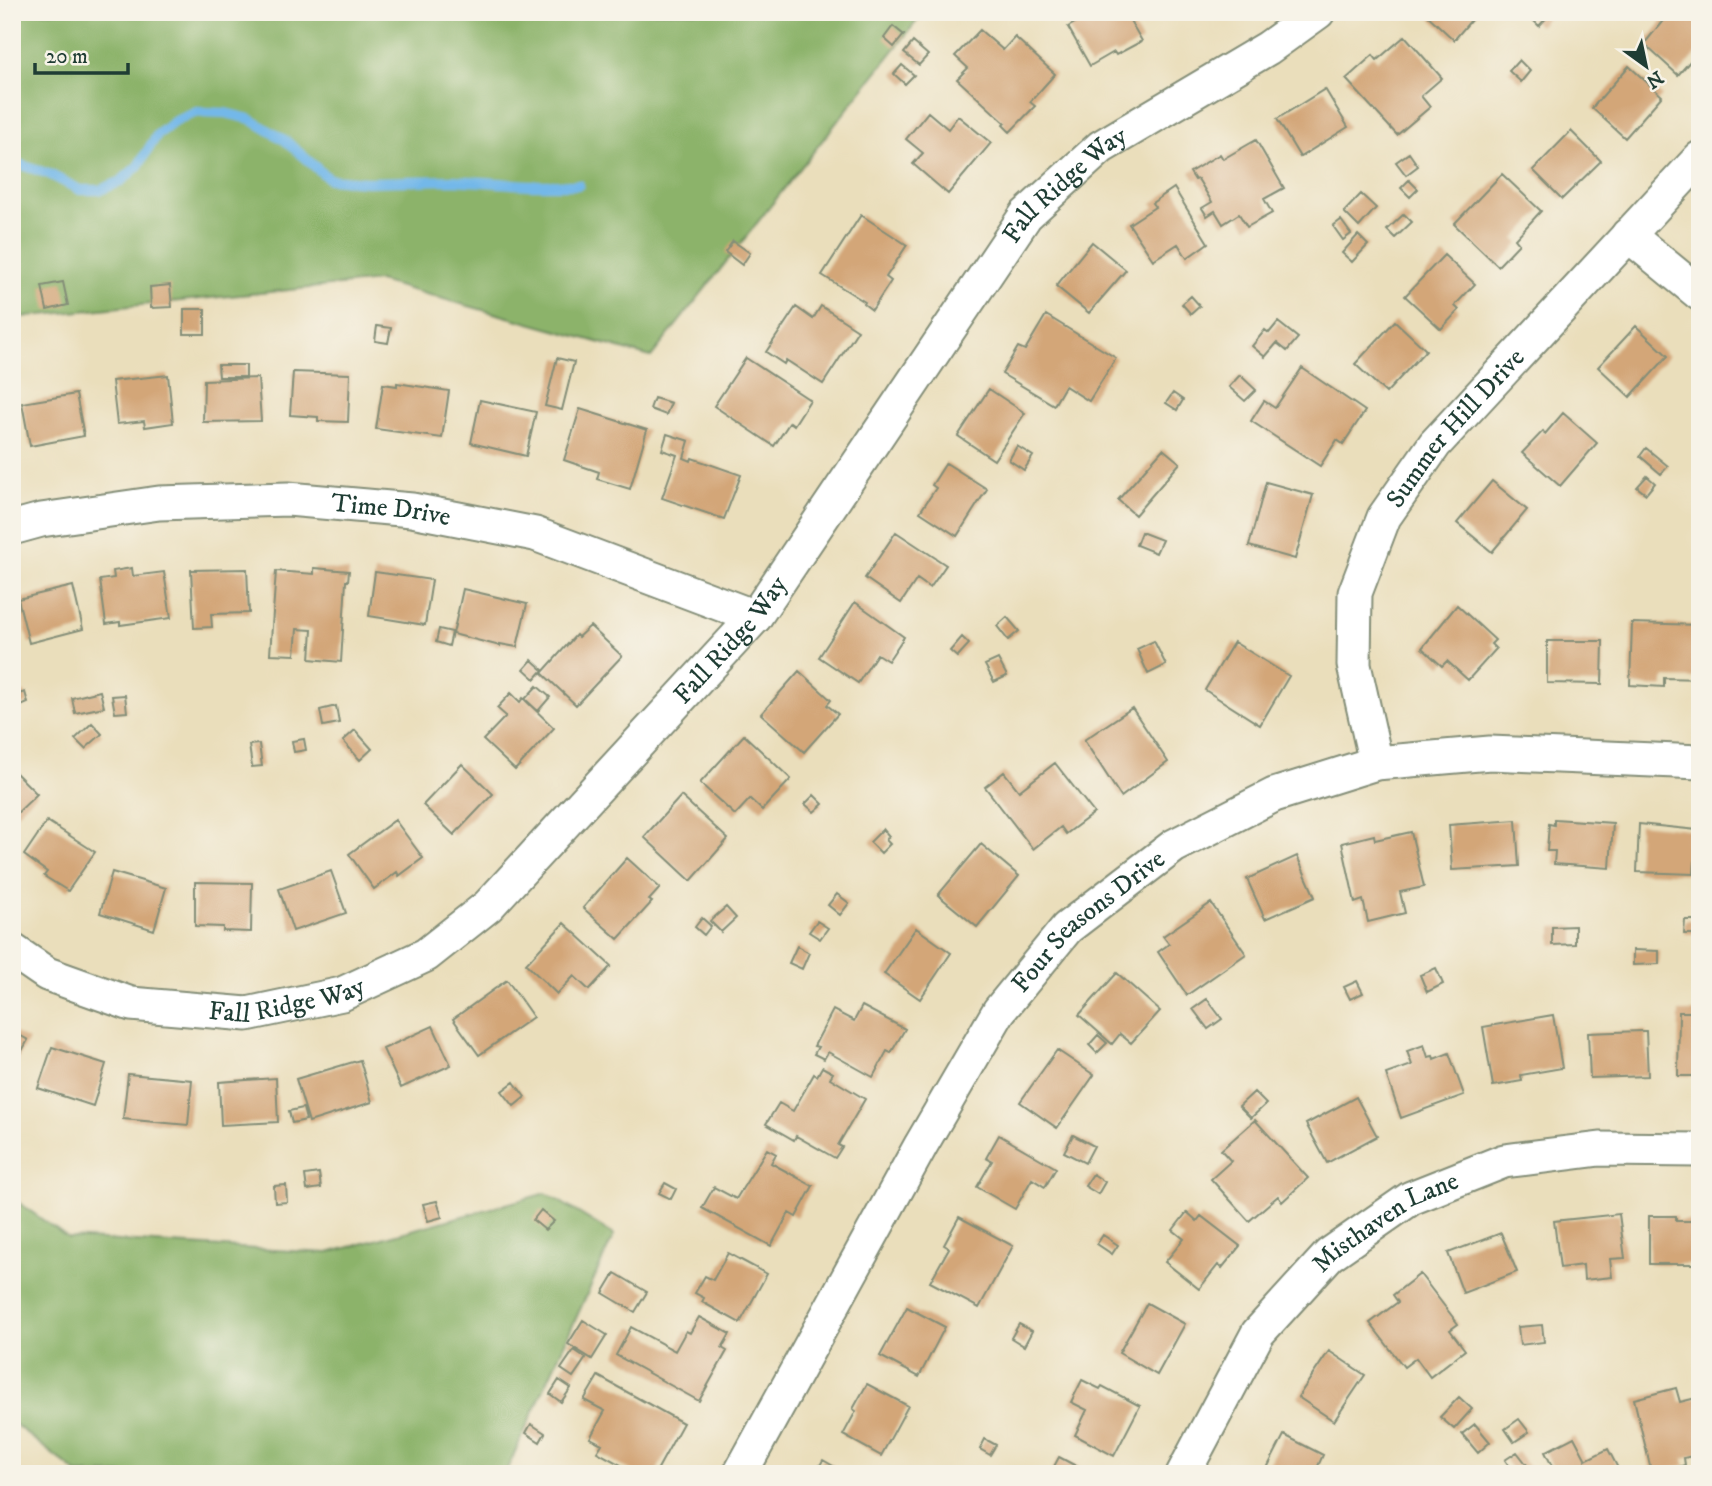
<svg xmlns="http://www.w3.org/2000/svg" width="1712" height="1486" font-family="'IM FELL DW Pica',serif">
<rect width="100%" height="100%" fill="#f7f3e8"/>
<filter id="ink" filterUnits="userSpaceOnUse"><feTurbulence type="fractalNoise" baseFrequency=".0143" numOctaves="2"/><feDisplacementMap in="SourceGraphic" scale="14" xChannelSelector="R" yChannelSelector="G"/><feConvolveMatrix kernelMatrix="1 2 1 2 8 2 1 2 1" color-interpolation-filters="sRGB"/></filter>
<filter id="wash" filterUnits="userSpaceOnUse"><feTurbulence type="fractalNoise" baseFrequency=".00686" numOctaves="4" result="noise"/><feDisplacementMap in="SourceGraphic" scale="28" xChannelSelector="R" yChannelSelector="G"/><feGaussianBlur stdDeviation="1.57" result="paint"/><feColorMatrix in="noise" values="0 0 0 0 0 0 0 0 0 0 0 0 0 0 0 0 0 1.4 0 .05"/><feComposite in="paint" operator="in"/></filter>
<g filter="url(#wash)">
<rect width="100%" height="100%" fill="#eadebb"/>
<path fill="#8cb36a" stroke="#56784f" stroke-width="2" d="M12 12H924L651 357 379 281 12 318Z
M546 1193 614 1235 505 1474H78L12 1422V1198L68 1238 328 1253Z"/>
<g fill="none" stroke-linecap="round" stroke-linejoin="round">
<path stroke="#73b8e9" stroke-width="10" d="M12 162 49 174 80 190H100L120 182 138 166 157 135 175 121 196 112 225 113 250 119 286 141 329 179 367 182 453 180 529 185H579"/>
</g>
<g id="blocks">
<path fill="#d3a678" d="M1094 12H1125L1142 41 1116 55 1114 52 1090 66 1068 27Z
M1424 12H1478L1454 40Z
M1533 12H1552L1539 26 1529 16Z
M1670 12H1700V50L1678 75 1644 44Z
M893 26 904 35 894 47 884 38Z
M980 30 1003 50 1015 37 1055 74 1030 102 1035 106 1010 132 1003 125 1005 123 957 79 968 68 955 56Z
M1405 36 1442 78 1421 96 1430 107 1397 135 1346 79 1373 55 1377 60Z
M913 42 928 55 919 65 904 53Z
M1519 60 1530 71 1521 82 1509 71Z
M902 65 914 75 905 84 894 74Z
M1629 66 1662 96 1625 138 1592 108Z
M1325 89 1348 127 1300 157 1277 119Z
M928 112 948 129 958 116 991 143 948 194 913 164 923 153 906 139Z
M1571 131 1601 161 1562 199 1533 170Z
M1256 140 1284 188 1264 199 1272 213 1247 227 1239 214 1223 224 1215 211 1207 216 1202 208 1212 202 1198 179 1195 180 1190 172 1220 154 1223 159Z
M1409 153 1418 166 1406 175 1396 162Z
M1502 174 1541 211 1515 239 1519 244 1498 266 1454 224Z
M1409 180 1418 189 1410 197 1401 188Z
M1174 188 1208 243 1187 258 1178 244 1153 260 1129 224 1155 207 1152 203Z
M1361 194 1376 208 1359 227 1344 212Z
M1404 214 1412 222 1395 238 1387 230Z
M861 215 907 245 886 277 891 281 872 310 864 304 865 302 822 275Z
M1341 220 1351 234 1343 240 1333 226Z
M1358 235 1368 245 1352 262 1342 253Z
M733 241 750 253 742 265 725 252Z
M1092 242 1126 270 1089 313 1056 286Z
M1444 255 1475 284 1456 304 1455 306 1459 310 1441 329 1405 296Z
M63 282 68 305 47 310 42 286Z
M170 285 172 307 151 308 150 287Z
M1191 296 1200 306 1191 314 1182 304Z
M821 306 858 330 823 384 786 360 784 364 766 352 796 307 813 319Z
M184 309H205V334H184Z
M1046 315 1116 358 1089 401 1065 386 1054 405 1002 374 1018 347 1025 350Z
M1395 321 1426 350 1386 393 1355 364Z
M1278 322 1298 338 1287 351 1277 343 1265 357 1252 346 1265 330 1269 333Z
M377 326 391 328 388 343 375 341Z
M1636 326 1668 356 1630 397 1598 367Z
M557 358 574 362 562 410 545 406Z
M746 358 810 400 794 425 790 422 774 446 714 406Z
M218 365H246V377H219Z
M1302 368 1365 411 1343 444 1337 440 1320 466 1251 421 1264 401 1275 408Z
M293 372 350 374 348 422 318 421V417L290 415Z
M168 375 173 423 145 427 144 421 117 424 112 381Z
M1240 375 1256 390 1245 401 1229 387Z
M258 378 261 421 203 422 204 380Z
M397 383 449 391 442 438 376 429 383 384 397 386Z
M989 389 1025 413 994 460 958 436Z
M1173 393 1183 400 1177 410 1166 403Z
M76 394 84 436 30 446 22 403Z
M654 398 671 403 666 415 650 409Z
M480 400 536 412 526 456 471 443Z
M580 409 647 430 630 489 597 479 599 472 564 460Z
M1563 413 1597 443 1560 486 1522 453 1543 431 1545 434Z
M667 434 689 441 684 458 691 461 692 458 741 475 724 519 662 498 677 455 662 450Z
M1017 446 1033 456 1024 470 1009 460Z
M1646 448 1668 466 1661 474 1640 456Z
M1163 449 1180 463 1135 515 1118 500Z
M946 463 987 489 957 536 920 512 936 488 932 485Z
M1647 476 1655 483 1646 494 1637 487Z
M1492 481 1527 510 1492 552 1457 523Z
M1266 482 1313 495 1295 559 1249 546Z
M896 532 946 565 930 588 917 579 901 603 865 578Z
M1141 532 1162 540 1156 553 1136 545Z
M132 568 133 576 164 572 171 618 120 625V622L106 624 100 580 114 578 113 571Z
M314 568 349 571 348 581H346L341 662 310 659 312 630 297 629 295 655 270 654 276 571 314 574Z
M247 569 249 613 211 614 212 627 194 628 191 570Z
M375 572 432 580 425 625 369 616Z
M73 586 83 629 29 643 18 599Z
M463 589 527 604 517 647 500 644V646L453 634Z
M855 602 904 637 888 661 877 654 858 683 819 657Z
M1457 605 1495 640 1491 644 1496 649 1468 680 1447 661 1442 666 1422 648Z
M1007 617 1019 631 1008 640 997 626Z
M1632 623 1700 625V679L1664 678V687L1630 685Z
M590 626 622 656 576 705 542 673 576 635 578 637Z
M439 629 452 632 449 646 436 642Z
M962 637 969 644 957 657 950 651Z
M1154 641 1166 665 1148 674 1137 649Z
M1547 641H1603L1602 684 1547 683Z
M1234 642 1289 676 1260 725 1205 690Z
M998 659 1007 676 994 682 985 665Z
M532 660 543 670 535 679 524 669Z
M799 671 831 700 827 705 838 714 804 752 761 714Z
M537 686 550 697 538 711 525 699Z
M100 691 104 707 75 713 72 698Z
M25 692 28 703 14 709 12 696Z
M511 693 520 702 523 698 554 728 515 770 483 740 506 716 497 708Z
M125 695 127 712 115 713 112 696Z
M336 706 339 723 323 726 320 710Z
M1132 708 1168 762 1121 797 1084 740Z
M92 723 102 734 85 749 75 739Z
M355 730 372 749 360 760 343 741Z
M744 735 791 779 762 810 750 799 735 815 700 783Z
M304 739 306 750 294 752 292 741Z
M259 744 262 766 252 767 249 745Z
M1055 763 1094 813 1066 834 1061 827 1033 849 985 787 1004 772 1019 791Z
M462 764 493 794 454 835 423 805Z
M12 769 37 794 12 818Z
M814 795 823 804 814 812 805 804Z
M681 796 728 839 691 881 644 837Z
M1554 819 1613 823 1610 868 1554 864 1555 851H1547L1549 824 1554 825Z
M395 820 423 858 399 876 397 872 374 889 349 854Z
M1516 820 1519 866 1452 870 1449 825Z
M47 821 95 852 68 891 44 876 47 872 24 855Z
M1639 824 1697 830 1694 874 1637 872Z
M883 829 889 836 886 840 890 844 881 853 870 842Z
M1411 832 1424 887 1400 892 1405 913 1368 922 1363 900 1355 903 1342 843 1374 835 1375 840Z
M981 844 1019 876 977 927 938 895Z
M1297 856 1315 897 1265 919 1247 879Z
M627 858 660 888 649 900 652 902 618 939 583 908Z
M331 871 346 913 293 931 279 889Z
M112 872 166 888 154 930 100 913Z
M195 882 252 883 251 932 223 931V927L195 926Z
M837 894 849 903 840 915 828 905Z
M1211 903 1246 954 1187 995 1158 952 1169 944 1163 936Z
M726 907 736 918 721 932 710 921Z
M702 918 711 926 704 935 695 927Z
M1685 920H1700V934H1684Z
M817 921 828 928 820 939 809 932Z
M564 923 611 966 589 990 574 976 557 994 526 964Z
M1575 926V944L1552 945V927Z
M916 928 951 953 920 999 884 974Z
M797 946 809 953 802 969 789 963Z
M1633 950 1659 951V964L1633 965Z
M1436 968 1443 984 1427 992 1420 975Z
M1117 973 1160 1011 1131 1043 1120 1034 1112 1044 1079 1015Z
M507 980 533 1017 479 1055 453 1019Z
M1357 981 1363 993 1350 999 1344 987Z
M1207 999 1222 1019 1208 1029 1193 1009Z
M862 1006 905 1029 891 1053 887 1051 873 1077 828 1052 824 1059 814 1054 818 1047 814 1046 833 1010 854 1021Z
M1679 1012H1700V1076H1678Z
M1553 1015 1562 1068 1521 1075 1522 1081 1493 1086 1483 1027Z
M433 1026 451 1065 401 1088 383 1049Z
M12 1031 28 1040 12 1069Z
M1642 1031H1646L1648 1076 1590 1078 1588 1033Z
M1098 1035 1107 1043 1097 1053 1089 1045Z
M1424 1045 1428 1057 1433 1056 1434 1059 1449 1053 1464 1095 1401 1118 1386 1074 1412 1065 1407 1051Z
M52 1047 106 1064 93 1106 38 1088Z
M1057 1050 1094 1075 1057 1128 1020 1102Z
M360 1060 372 1102 309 1122 296 1079Z
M822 1067 833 1073 830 1078 865 1099 838 1145 842 1147 835 1158 796 1136 794 1140 766 1124 779 1103 793 1111 814 1074 817 1076Z
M128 1074 192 1080 188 1125 123 1119Z
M276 1078 278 1122 221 1125 219 1082Z
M514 1082 525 1097 514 1106 502 1091Z
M1254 1092 1266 1104 1251 1118 1239 1106Z
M1356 1097 1377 1136 1327 1163 1306 1124Z
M303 1108 306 1120 292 1123 289 1111Z
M1255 1120 1308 1178 1282 1202 1278 1196 1249 1221 1211 1179 1231 1161 1221 1150Z
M999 1135 1056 1168 1045 1187 1032 1179 1015 1209 977 1187 992 1161 986 1158Z
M1073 1135 1094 1146 1085 1163 1064 1152Z
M767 1149 776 1154 771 1163 813 1186 796 1217 789 1213 771 1246 702 1208 714 1187 736 1199Z
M319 1173 321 1188 307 1190 305 1175Z
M1093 1174 1105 1182 1098 1194 1085 1186Z
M665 1183 676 1189 671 1199 659 1193Z
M286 1185 287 1202 275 1203 274 1186Z
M437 1201 442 1217 428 1221 423 1204Z
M541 1210 554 1221 545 1230 533 1220Z
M1187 1212 1197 1221 1201 1216 1240 1246 1222 1268 1218 1265 1199 1289 1165 1262 1184 1239 1173 1230Z
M1619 1214 1625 1258 1610 1259 1612 1277 1584 1280 1583 1265 1560 1268 1554 1221Z
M1649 1216H1676V1221H1700V1264H1649Z
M959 1217 1013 1246 979 1308 930 1282 949 1248 944 1245Z
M1501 1233 1517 1272 1463 1293 1448 1253Z
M1103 1235 1118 1245 1112 1254 1097 1244Z
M728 1253 767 1274 740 1323 702 1302 704 1298 695 1293 705 1276 713 1280Z
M615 1273 647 1292 635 1312 603 1293Z
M1420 1274 1458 1324 1450 1330 1465 1350 1430 1377 1416 1358 1404 1367 1370 1323 1398 1302 1393 1295Z
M1147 1303 1185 1324 1157 1375 1119 1353Z
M907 1307 945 1327 919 1377 880 1356Z
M699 1317 730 1334 722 1348 727 1351 699 1401 616 1355 631 1327 675 1351 686 1331 690 1333Z
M583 1320 607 1335 592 1359 568 1344Z
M1019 1324 1032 1331 1024 1346 1011 1338Z
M1542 1325 1544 1342 1520 1345 1518 1327Z
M574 1350 586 1358 573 1377 561 1369Z
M1329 1351 1365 1375 1334 1421 1298 1397Z
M598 1376 683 1423 655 1474H637L597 1452 602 1444 590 1438 605 1411 584 1400Z
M559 1380 571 1388 561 1402 550 1394Z
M1082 1380 1100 1389 1102 1386 1140 1406 1114 1456 1075 1435 1087 1410 1071 1402Z
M867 1384 908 1406 881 1456 843 1435 856 1411 853 1409Z
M1676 1388 1680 1402 1700 1397V1454L1684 1458 1685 1465 1652 1474 1634 1399Z
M1459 1397 1472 1409 1454 1429 1440 1417Z
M1519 1419 1529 1432 1514 1442 1505 1429Z
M531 1424 545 1433 540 1442 526 1433Z
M1475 1424 1490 1442 1478 1453 1462 1434Z
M1284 1435 1323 1455 1317 1468 1327 1474H1264Z
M1574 1437 1586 1460 1608 1449 1621 1474H1556L1545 1452Z
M985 1439 996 1445 990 1455 980 1449Z
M1517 1452 1531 1470 1526 1474H1515L1505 1460Z
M1059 1457 1091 1474H1050Z
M823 1460 847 1474H815Z"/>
</g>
</g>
<g filter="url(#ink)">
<use href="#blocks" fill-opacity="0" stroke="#848e78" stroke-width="2"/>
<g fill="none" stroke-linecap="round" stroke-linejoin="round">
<defs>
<g id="minor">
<path d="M1628 235 1700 294"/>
<path id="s1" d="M12 528 41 520 159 503 288 499 412 510 535 534 755 617"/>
<path id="s2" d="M1376 763 1354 665 1355 593 1384 517 1435 444 1700 158"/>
<path id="s3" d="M12 950 47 974 131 1004 247 1014 342 994 426 955 488 906 755 617 1026 215 1101 147 1268 48 1318 12"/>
<path id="s4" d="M740 1474 921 1145 999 1011 1067 928 1174 846 1274 795 1376 763 1490 753 1700 762"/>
<path id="s5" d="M1183 1474 1258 1333 1329 1255 1411 1198 1504 1161 1600 1149 1700 1150"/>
</g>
</defs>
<use href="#minor" stroke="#848e78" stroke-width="37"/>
<use href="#minor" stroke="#fff" stroke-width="33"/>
</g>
</g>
<g text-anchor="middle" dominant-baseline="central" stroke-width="7" stroke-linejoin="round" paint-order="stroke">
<g font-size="26" fill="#1f3d34" stroke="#f7f3e8">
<text stroke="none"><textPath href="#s3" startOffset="1444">Fall Ridge Way</textPath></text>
<text stroke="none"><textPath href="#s2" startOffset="368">Summer Hill Drive</textPath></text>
<text stroke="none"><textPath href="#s1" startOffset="382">Time Drive</textPath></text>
<text stroke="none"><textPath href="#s3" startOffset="877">Fall Ridge Way</textPath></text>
<text stroke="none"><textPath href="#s4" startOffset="658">Four Seasons Drive</textPath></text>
<text stroke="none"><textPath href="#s3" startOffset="289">Fall Ridge Way</textPath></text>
<text stroke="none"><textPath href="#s5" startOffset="331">Misthaven Lane</textPath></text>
</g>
</g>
<rect width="1712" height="1486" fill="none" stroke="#f7f3e8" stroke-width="42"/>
<g transform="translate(1646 66) rotate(147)" stroke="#f7f3e8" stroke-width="5" paint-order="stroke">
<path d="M0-5L12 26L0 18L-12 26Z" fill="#1f3d34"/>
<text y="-10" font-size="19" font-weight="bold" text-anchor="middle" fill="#1f3d34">N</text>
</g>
<path d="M35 63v10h93v-10" fill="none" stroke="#1f3d34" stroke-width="3.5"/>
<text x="46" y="63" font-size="21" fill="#1f3d34" stroke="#f7f3e8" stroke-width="5" paint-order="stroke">20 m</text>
</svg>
